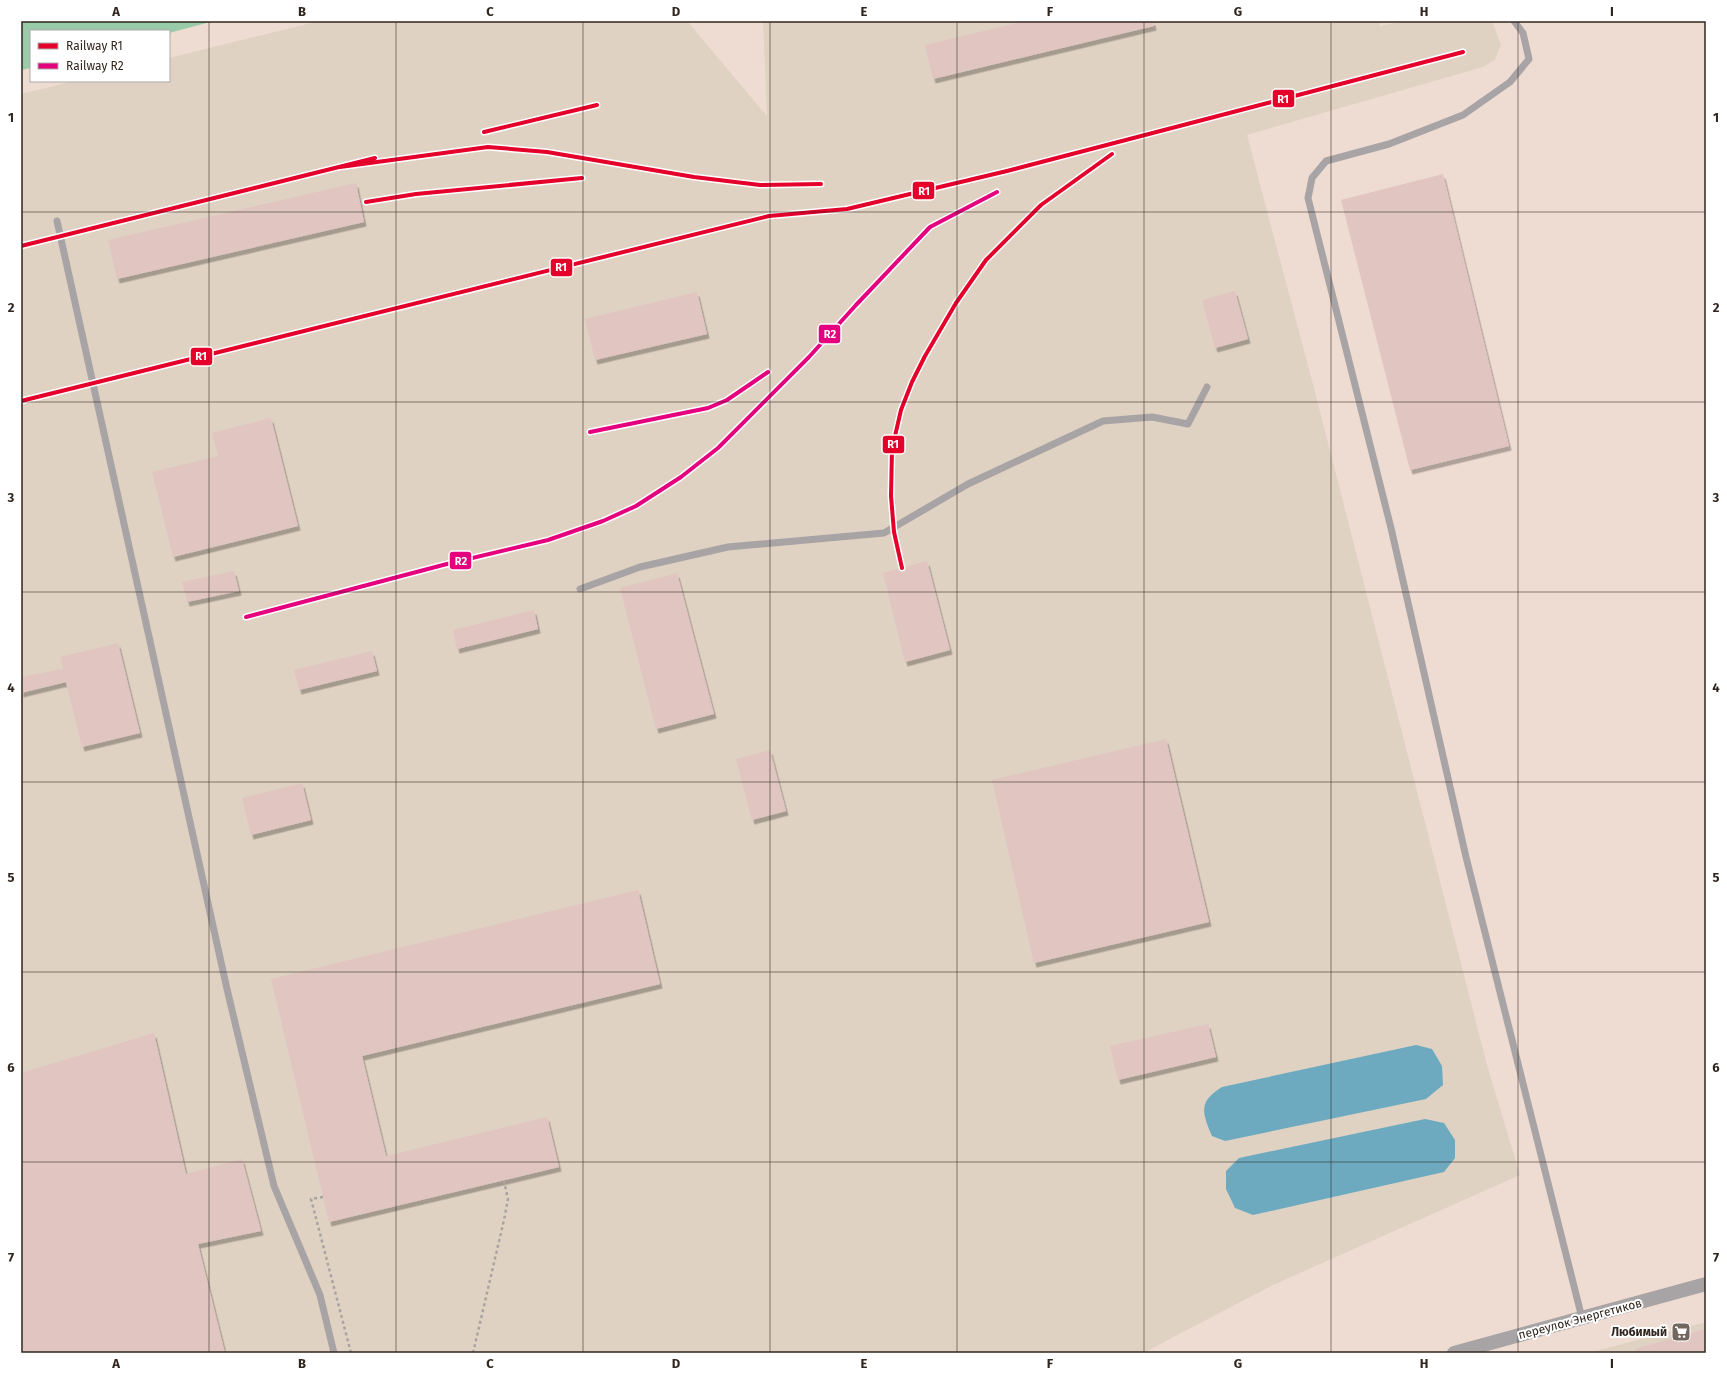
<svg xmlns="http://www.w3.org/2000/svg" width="1727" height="1374" font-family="'Fira Sans',sans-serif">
<defs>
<filter id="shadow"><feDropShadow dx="2.5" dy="4.5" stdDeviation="0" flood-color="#0004"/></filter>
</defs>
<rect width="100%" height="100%" fill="#eedcd2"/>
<path fill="#dfd2c2" d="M319 21H687L767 116 763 21H1379L1380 26 1403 21H1492L1501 45 1495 60 1483 67 1247 135 1315 392 1487 1065 1520 1175 1273 1285 1143 1353H21V94L74 81H169V58Z
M1706 1322V1353H1588Z"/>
<path fill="#9acba8" d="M21 21H214L169 33V31H31V68L21 70Z"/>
<path fill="#6daac0" d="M1416 1045 1432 1049 1442 1066 1443 1085 1426 1099 1225 1141 1212 1136C1202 1112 1198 1102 1222 1087Z
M1425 1119 1444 1123 1455 1140V1158L1444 1172 1253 1215 1235 1208 1226 1189V1171L1239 1158Z"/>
<path fill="#e0c5c0" filter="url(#shadow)" d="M1025 21H1153L1154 26 933 79 925 45Z
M1443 174 1509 446 1410 470 1341 200Z
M356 183 364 222 117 279 108 240Z
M1235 291 1248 339 1215 348 1202 300Z
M697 292 707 334 595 360 585 319Z
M271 418 298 526 173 557 152 472 218 456 212 433Z
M927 561 950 650 905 662 883 573Z
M234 571 239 591 187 602 182 582Z
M677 573 714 714 656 729 620 588Z
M534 610 538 629 457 649 453 630Z
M118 643 140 733 82 747 66 682 21 693V677L63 669 60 657Z
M372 651 377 671 299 690 294 670Z
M1166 739 1209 922 1034 963 992 780Z
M770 750 786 811 752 820 736 759Z
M302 783 311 820 251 835 242 798Z
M638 890 660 984 362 1056 386 1156 547 1117 559 1167 329 1222 271 979Z
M1208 1024 1216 1057 1118 1080 1110 1046Z
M154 1033 186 1174 242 1159 261 1231 198 1244 225 1353H21V1073Z
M1706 1329V1353H1635V1349Z"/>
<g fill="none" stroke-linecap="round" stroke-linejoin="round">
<path stroke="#aaa3a2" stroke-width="2.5" stroke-dasharray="3 3" stroke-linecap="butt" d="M323 1197 311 1199 351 1353
M473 1353 504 1220 508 1199 504 1181"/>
<path stroke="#a8a3a5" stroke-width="7" d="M1514 21 1523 33 1529 59 1510 82 1463 115 1389 144 1326 161 1312 178 1308 198 1391 528 1466 857 1582 1318
M57 221 227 989 274 1186 320 1295 334 1353
M580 589 640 567 728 547 884 533 968 484 1103 421 1152 417 1188 424 1207 387"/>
<path stroke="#a8a3a5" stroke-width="14" d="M1454 1353 1706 1284"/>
<defs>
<path id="rail-1" d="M484 132 597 105
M340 167 488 147 547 152 694 177 760 185 821 184
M366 202 416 194 582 178
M21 246 375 158
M21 401 769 216 847 209 1007 171 1463 52
M902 568 894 532 891 496 892 449 901 410 912 382 925 356 956 303 986 260 1041 205 1112 154"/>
<path id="rail-2" d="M590 432 708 408 727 400 768 372
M246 617 443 565 548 540 603 521 636 506 681 477 718 448 809 357 856 305 930 227 997 192"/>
</defs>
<use href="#rail-1" stroke="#fff" stroke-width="7"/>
<use href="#rail-2" stroke="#fff" stroke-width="7"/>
<use href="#rail-1" stroke="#e4002b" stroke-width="4"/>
<use href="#rail-2" stroke="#e5007d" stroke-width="4"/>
</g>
<path fill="none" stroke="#31261f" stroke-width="1" stroke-opacity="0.55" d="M209 21V1353M396 21V1353M583 21V1353M770 21V1353M957 21V1353M1144 21V1353M1331 21V1353M1518 21V1353M21 212H1706M21 402H1706M21 592H1706M21 782H1706M21 972H1706M21 1162H1706"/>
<defs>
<symbol id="supermarket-square" viewBox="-11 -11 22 22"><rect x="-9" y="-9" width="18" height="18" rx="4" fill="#73665e" stroke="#fff"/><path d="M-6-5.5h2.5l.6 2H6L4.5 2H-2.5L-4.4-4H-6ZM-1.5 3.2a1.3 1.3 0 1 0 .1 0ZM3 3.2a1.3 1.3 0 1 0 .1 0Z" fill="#fff"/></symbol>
</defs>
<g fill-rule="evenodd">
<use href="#supermarket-square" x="1670" y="1321" width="22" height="22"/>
</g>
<g text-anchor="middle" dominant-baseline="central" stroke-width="4" stroke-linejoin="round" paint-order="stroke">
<g font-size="12" fill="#31261f" stroke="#fff">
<text transform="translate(1580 1319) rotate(-15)">переулок Энергетиков</text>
</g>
<g font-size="12" font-weight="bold" fill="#31261f" stroke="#fff" text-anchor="end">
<text x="1667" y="1332">Любимый</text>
</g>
</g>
<g stroke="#fff" stroke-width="1.5">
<rect x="1272" y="89" width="23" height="19" rx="4" fill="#e4002b"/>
<rect x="912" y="181" width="23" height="19" rx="4" fill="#e4002b"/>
<rect x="550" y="258" width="23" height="19" rx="4" fill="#e4002b"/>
<rect x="818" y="324" width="23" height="20" rx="4" fill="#e5007d"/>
<rect x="190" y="347" width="23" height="19" rx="4" fill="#e4002b"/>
<rect x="882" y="435" width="23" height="19" rx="4" fill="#e4002b"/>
<rect x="449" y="551" width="23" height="19" rx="4" fill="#e5007d"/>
</g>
<g font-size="11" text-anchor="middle" font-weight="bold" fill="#fff">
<text x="1283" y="103">R1</text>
<text x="924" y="195">R1</text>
<text x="561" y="271">R1</text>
<text x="830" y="338">R2</text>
<text x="201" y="360">R1</text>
<text x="893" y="448">R1</text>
<text x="461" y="565">R2</text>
</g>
<rect width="1727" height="1374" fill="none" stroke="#ffffff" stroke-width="44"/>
<rect x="30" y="30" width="140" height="52" fill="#ffffff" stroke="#ada8a5"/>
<rect x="38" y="43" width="20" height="6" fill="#e4002b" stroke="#ada8a5"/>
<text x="66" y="50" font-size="12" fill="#31261f">Railway R1</text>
<rect x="38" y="63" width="20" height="6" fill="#e5007d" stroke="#ada8a5"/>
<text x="66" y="70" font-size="12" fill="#31261f">Railway R2</text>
<rect x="22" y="22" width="1683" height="1330" fill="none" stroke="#31261f" stroke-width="1.5"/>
<g font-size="13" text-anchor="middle" font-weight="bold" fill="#31261f">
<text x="116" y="16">A</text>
<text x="302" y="16">B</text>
<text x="490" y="16">C</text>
<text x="676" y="16">D</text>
<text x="864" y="16">E</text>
<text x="1050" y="16">F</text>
<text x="1238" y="16">G</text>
<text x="1424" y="16">H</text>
<text x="1612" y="16">I</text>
<text x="11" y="122">1</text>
<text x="1716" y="122">1</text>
<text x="11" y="312">2</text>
<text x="1716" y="312">2</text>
<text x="11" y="502">3</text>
<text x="1716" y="502">3</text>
<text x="11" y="692">4</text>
<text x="1716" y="692">4</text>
<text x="11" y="882">5</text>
<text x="1716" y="882">5</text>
<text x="11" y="1072">6</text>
<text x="1716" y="1072">6</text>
<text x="11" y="1262">7</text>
<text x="1716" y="1262">7</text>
<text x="116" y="1368">A</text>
<text x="302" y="1368">B</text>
<text x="490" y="1368">C</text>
<text x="676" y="1368">D</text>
<text x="864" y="1368">E</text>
<text x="1050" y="1368">F</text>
<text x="1238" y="1368">G</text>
<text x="1424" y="1368">H</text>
<text x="1612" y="1368">I</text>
</g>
</svg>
